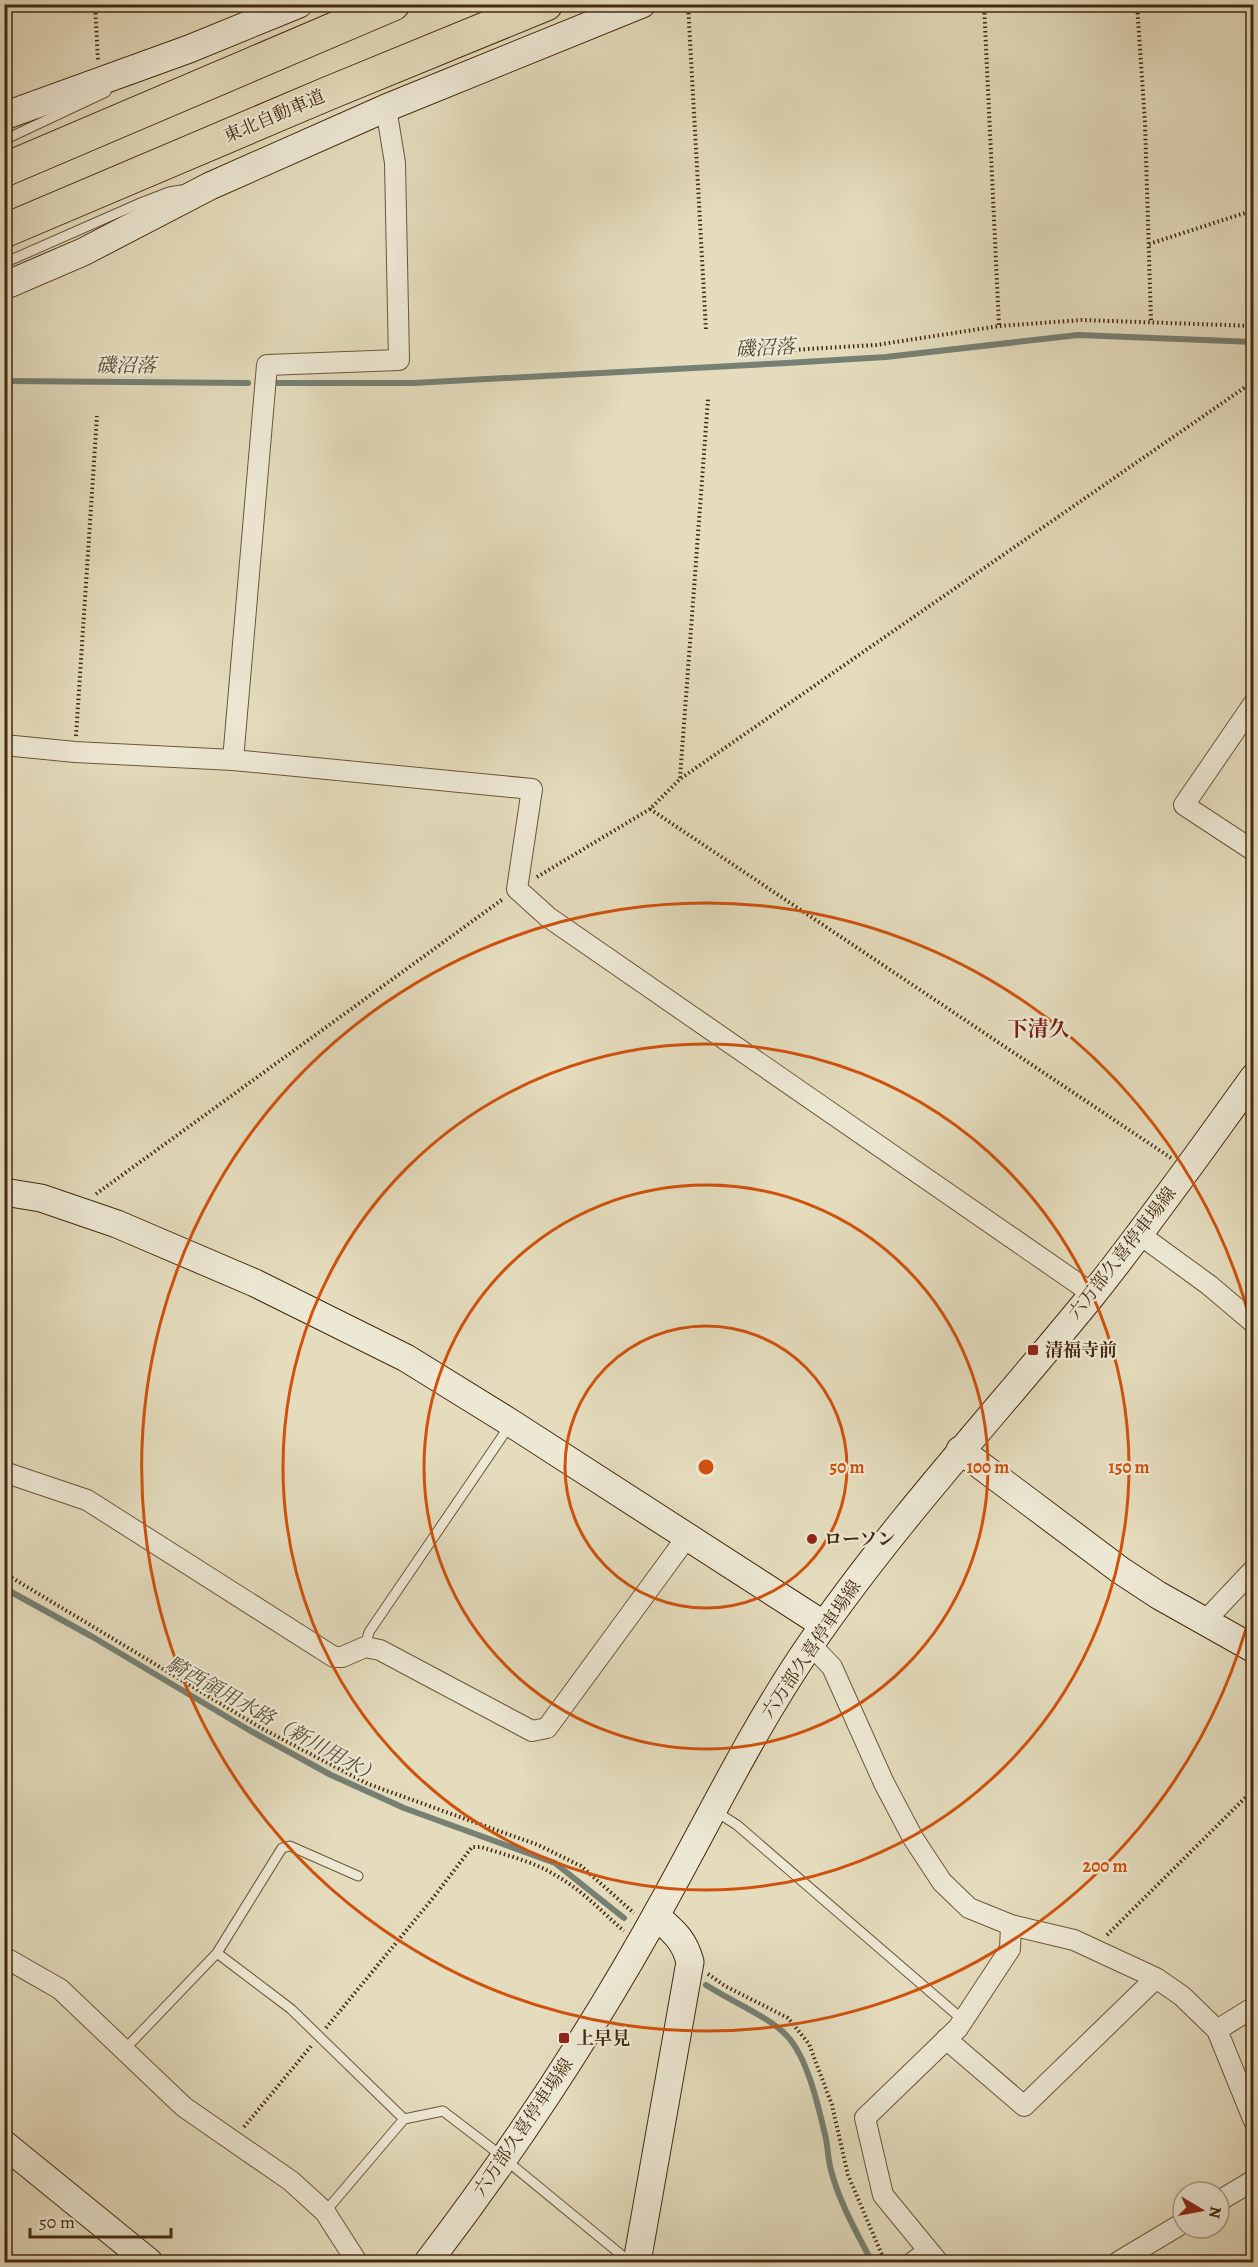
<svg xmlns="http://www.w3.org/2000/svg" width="1258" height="2267" font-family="Alegreya,'Noto Serif JP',serif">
<rect width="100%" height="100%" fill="#e4dcbd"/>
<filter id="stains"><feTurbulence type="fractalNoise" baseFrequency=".00333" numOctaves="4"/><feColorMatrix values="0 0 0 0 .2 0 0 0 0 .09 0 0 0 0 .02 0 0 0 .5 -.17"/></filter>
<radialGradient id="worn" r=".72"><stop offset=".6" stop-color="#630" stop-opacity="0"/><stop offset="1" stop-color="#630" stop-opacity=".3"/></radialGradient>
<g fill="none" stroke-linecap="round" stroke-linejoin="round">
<path stroke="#768073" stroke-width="6" d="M4 381 248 383
M277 383H413L787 363 886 357 1078 335 1254 342
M4 1588 91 1636 249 1730 331 1775 404 1808 555 1863 624 1918
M706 1985C729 2000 771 2018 787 2036 808 2058 819 2109 826 2139 828 2149 828 2160 831 2170 839 2202 857 2233 872 2262"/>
<defs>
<path id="lane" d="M4 140 106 92
M4 263 138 204 169 192 181 190
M365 1647 369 1632 510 1425
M715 1811 737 1825 963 2020
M217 1953 291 2009 404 2119 443 2111 490 2147 630 2262
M125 2049 217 1953 282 1848 290 1846 358 1876
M325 2212 404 2119
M904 2262 924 2247"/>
<path id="street" d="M1254 703 1184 805 1254 851
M4 745 75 752 233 760 532 789 517 889 548 917 1093 1294
M233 760 267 365 399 360 395 163 386 108
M1139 1234 1209 1285 1254 1323
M4 1472 87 1500 334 1657H342L365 1647 380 1650 532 1731 547 1728 687 1537
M1204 1622 1254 1569
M810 1644 832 1667 884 1783 913 1838 942 1882 969 1908 1011 1925 1074 1940 1156 1978 1182 1996 1217 2030 1254 2121
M4 1957 60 1989 184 2107 291 2181 325 2212 357 2262
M1217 2030 1254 2007
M946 2039 1024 2106 1156 1978
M1219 2201 1254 2180
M938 2262 883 2195 865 2118 958 2028 1010 1949 1011 1925
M1118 2262 1183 2223"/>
<path id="secondary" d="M4 116 189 49 299 4
M4 286 83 252 210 186 386 108 642 4
M4 1192 41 1198 117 1224 255 1283 406 1358 511 1423 824 1625
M960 1450 1120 1570 1158 1595 1254 1649
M4 2144 149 2262
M428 2262C516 2147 596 2025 666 1897 713 1812 755 1725 810 1645 896 1520 998 1411 1093 1294 1149 1224 1201 1150 1254 1077
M637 2262 690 1962C684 1939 673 1931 656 1916"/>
<path id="highway" d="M4 170 393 4
M4 231 329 93 546 4"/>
</defs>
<use href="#lane" stroke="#6d563a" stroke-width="11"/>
<use href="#street" stroke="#6d563a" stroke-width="22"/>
<use href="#secondary" stroke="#45290e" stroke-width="29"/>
<use href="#highway" stroke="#45290e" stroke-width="35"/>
<path stroke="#45290e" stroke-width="4" stroke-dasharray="1.5 3" stroke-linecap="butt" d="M95 4 98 61
M688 4 706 331
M984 4 999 326
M1137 4 1145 123 1151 322
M1149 244 1254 210
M790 350 876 345 999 326 1082 320 1254 326
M76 736 97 416
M680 778 708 399
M650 809 1171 1158
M537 877 650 809 680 779 1254 381
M96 1194 503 899
M4 1573 261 1728 368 1784 538 1845 581 1866 634 1913
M1107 1935 1254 1789
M708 1974 725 1986 788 2018 809 2044 832 2105 848 2175 885 2262
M326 2028 433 1898 472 1847H481C505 1855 533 1861 555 1875 581 1889 602 1912 624 1931
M244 2127 312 2045"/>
<use href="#lane" stroke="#ede8d4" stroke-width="9"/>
<use href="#street" stroke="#ede8d4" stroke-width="20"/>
<use href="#secondary" stroke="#ede8d4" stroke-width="27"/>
<use href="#highway" stroke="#e4dcbd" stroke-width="33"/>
</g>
<g fill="none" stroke="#d0520c" stroke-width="3">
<circle cx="706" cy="1467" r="141"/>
<circle cx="706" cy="1467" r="282"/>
<circle cx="706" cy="1467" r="423"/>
<path d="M1253 1603A564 564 0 1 1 1253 1331"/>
</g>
<g fill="#8f2418" stroke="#ede8d4" stroke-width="2">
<rect x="1027" y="1344" width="12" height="12" rx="3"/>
<circle cx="812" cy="1539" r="6"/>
<rect x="558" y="2032" width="12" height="12" rx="3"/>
</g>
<g text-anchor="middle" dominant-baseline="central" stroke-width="4.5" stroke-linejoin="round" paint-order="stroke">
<g font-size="18" fill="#45290e" stroke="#ede8d4">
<text transform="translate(274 116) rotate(-23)">東北自動車道</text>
<text transform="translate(1122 1253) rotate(-52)">六万部久喜停車場線</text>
<text transform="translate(811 1649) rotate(-56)">六万部久喜停車場線</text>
<text transform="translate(523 2127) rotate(-56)">六万部久喜停車場線</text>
</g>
<g font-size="18" font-weight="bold" fill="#45290e" stroke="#ede8d4" text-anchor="start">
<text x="1045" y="1350">清福寺前</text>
<text x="824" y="1539">ローソン</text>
<text x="576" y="2038">上早見</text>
</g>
<g font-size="20" font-style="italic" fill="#594d38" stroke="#ede8d4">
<text transform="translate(765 348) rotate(-3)">磯沼落</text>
<text x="126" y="365">磯沼落</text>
<text transform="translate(273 1720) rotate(29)">騎西領用水路（新川用水）</text>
</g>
<g font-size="21" font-weight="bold" fill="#7a1f14" stroke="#ede8d4">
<text x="1038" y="1029">下清久</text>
</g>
</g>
<circle cx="706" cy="1467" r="9" fill="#d0520c" stroke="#ede8d4" stroke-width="3"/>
<g font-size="18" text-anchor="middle" font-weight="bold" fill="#d0520c" stroke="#ede8d4" stroke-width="4.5" stroke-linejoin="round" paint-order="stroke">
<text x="847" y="1473">50 m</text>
<text x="988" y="1473">100 m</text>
<text x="1129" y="1473">150 m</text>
<text x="1105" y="1872">200 m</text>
</g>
<rect width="1258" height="2267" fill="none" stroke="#e4dcbd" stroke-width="24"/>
<rect x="6" y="6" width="1246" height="2255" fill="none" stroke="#45290e" stroke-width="3"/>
<rect x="12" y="12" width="1234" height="2243" fill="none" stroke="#45290e" stroke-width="1.5"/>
<g transform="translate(1201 2210) rotate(100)"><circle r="28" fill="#ede8d4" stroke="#aa9c85" stroke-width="1.5"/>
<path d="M0-4.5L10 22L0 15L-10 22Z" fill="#8f2418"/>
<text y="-9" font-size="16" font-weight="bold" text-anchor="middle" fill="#45290e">N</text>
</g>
<path d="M30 2228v9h141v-9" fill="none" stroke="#45290e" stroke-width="3"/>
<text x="39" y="2228" font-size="18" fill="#45290e" stroke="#ede8d4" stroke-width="4.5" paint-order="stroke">50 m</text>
<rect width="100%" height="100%" filter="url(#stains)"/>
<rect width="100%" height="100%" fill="url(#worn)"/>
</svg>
